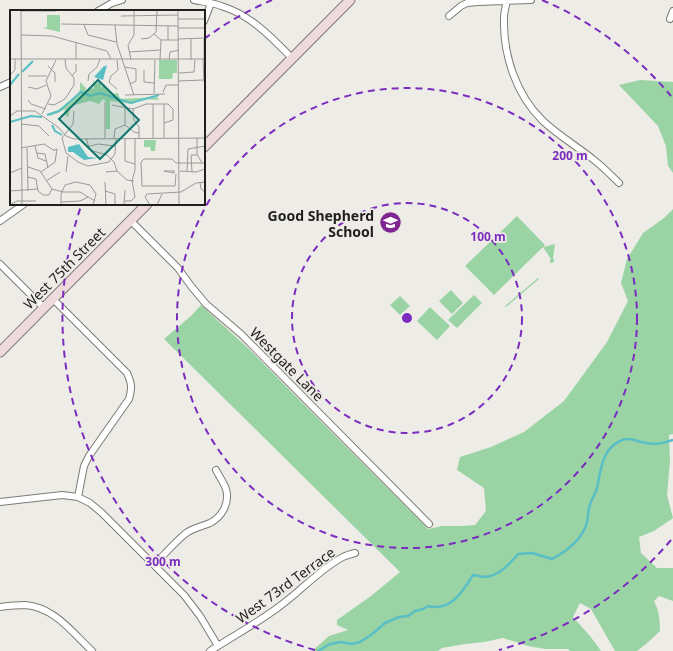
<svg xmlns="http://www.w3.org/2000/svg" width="673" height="651" font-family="'Noto Sans',sans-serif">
<rect width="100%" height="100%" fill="#eeece6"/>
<path fill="#9ad4a5" d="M640 80 673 82V173L668 166 666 146 658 126 619 85Z
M673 209V434L669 435 670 462 667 495 673 518 654 531 639 537 641 553 657 568H673V601L659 596 654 601C659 611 660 620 660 631L646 644 637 651H615L591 609 580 603 573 617 590 636 601 651H570L568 649H545L528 646 503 638 484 642 465 644 442 648 438 651H312L329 636 348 630 337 625V620L371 596 400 572 164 339 192 315 201 305 250 350 428 529 442 526H460L475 525 486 511 484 488 457 470 460 457 491 447 524 432 564 401 607 342 628 301 621 283 627 259 643 233 664 218Z
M517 216 545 245 544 247 555 244 553 259H554V262L550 263V260L551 259 543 247 494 295 465 266Z
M538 278 539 279 506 307 505 306Z
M451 290 463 303 452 314 439 301Z
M474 295 482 303 457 328 448 320Z
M400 296 410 306 400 315 390 305Z
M430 307 450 326 437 340 417 321Z"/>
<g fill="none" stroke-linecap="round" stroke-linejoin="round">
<path stroke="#59bfc5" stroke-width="2.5" d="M318 651 330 644 341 642 352 644 360 642 371 635 385 623 399 617 408 616 415 611 423 609 428 606C451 612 463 591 473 575 477 575 481 577 486 577 499 576 510 564 518 554L532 553 552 559C565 552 579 542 585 528 589 521 587 512 590 505 591 499 596 494 597 488 601 471 601 450 620 441 629 436 637 442 646 443 657 445 663 443 673 440"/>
<defs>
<path id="street" d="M194 0C204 2 215 3 224 7 252 16 272 38 292 58
M507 0C506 6 504 12 504 18 503 55 516 95 543 121 559 136 578 147 594 160 603 167 611 175 619 183
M98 11 112 3 122 0
M449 16 461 6 467 3 478 2 531 0
M670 19 673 11
M204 21 211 3
M0 87 11 82
M0 221 24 204
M131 221 178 268 191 286 206 304 241 334 429 524
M0 264 44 308
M53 299 127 373C132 384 132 388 129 399L89 456 84 466 78 497
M0 502 62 495 78 497 90 503 102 513 184 595 200 616 218 646
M154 565C164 555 174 543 185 534 192 528 201 527 210 523 222 517 230 503 226 489 224 483 219 476 216 470
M0 607C8 606 16 605 25 605 54 607 72 632 92 651
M210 651C233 636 259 622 280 606 301 591 321 568 343 557 347 555 351 554 355 553"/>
<path id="secondary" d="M204 147 350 0
M0 352 147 204"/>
</defs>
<use href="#street" stroke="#7d7b75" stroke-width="8"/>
<use href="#secondary" stroke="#7d7b75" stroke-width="11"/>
<use href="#street" stroke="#fff" stroke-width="6"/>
<use href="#secondary" stroke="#eed9dc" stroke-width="9"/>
</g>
<g fill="none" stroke="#7b2cbf" stroke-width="2" stroke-dasharray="7 5">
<circle cx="407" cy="318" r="115"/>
<circle cx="407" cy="318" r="230"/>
<path d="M671 540A345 345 0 0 1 499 650M315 650A345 345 0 0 1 81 206M204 39A345 345 0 0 1 272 0M542 0A345 345 0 0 1 671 96"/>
</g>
<defs>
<symbol id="school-disc" viewBox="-11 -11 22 22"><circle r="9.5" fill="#802693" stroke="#eeece6"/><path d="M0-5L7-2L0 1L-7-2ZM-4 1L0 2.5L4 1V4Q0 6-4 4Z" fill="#fff"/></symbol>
</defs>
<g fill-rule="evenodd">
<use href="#school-disc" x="378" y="210" width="25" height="25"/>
</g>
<g text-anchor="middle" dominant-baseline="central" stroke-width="3.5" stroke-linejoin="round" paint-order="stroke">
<g font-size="14" font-weight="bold" fill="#201f1d" stroke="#eeece6" text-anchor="end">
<text x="374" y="215">Good Shepherd<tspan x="374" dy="16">School</tspan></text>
</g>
<g font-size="14" fill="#201f1d" stroke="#eeece6">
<text transform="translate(64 268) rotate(-45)">West 75th Street</text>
<text transform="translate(287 364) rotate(45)">Westgate Lane</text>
<text transform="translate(285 585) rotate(-36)">West 73rd Terrace</text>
</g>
</g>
<g transform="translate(10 10)">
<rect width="195" height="195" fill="#eeece6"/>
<path d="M37 5H50V22L33 18 37 17ZM149 50H167V63H163L162 69H149ZM83 70 86 74 91 72V78L94 74 102 84 108 83 110 89 147 87 149 90 133 89 122 94 100 91V119H96V92L93 89 89 94 80 91 61 96 58 107 54 104 55 99 48 103 39 106 38 104 49 100 65 87 70 80V72L76 78 75 83 80 78 84 79ZM134 130H146L145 141H141L140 137H134Z" fill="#9ad4a5"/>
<path d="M97 55 93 70 84 67 93 57ZM69 134 78 147 88 148 74 150 63 142H58V137Z" fill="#59bfc5"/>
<path fill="none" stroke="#59bfc5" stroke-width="2" d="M12 62 23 51M0 75 9 64M37 105 49 101 71 82 80 86 90 83 121 93 149 85M0 112 21 106 32 107M42 115 45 121 52 125"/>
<path fill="none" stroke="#9c9a96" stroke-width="1" d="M11 0 12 195M168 0 169 195M11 1H46M111 6 168 5M168 9H195M51 14 168 16M74 15 78 25 106 32M105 15 107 34 124 85M158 16V30M168 18H195M144 24 151 30H168M11 25 42 26 97 41 101 49M131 29 139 28 146 22 147 0M168 29 195 28M194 29V49M66 32V49M119 42 150 40M0 49H195M193 49 194 72M107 50 108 60 101 66 99 72 107 79M121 50 118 35 124 25V0M150 50 151 30M159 50 160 42 169 40M181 50V29M38 56 45 63V72M115 57 126 59V71L120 74M134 60V72L144 73M184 62 185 50M169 63 184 62M0 65 5 60V49M18 66H37M62 66 66 61V54M78 71 79 64 87 57 90 49M169 71 193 70M18 77 27 79 36 75M153 82 156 75H169M144 83 145 50M115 85 155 84M41 86 36 71 46 50M18 90 21 94 36 99M38 94 44 95 55 89 64 75V68L56 58 55 49M154 94V128M102 95 123 99 136 94H158L163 99V110L154 113M123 99 124 110 129 117V128M64 101 63 114 52 128 56 143 68 152 78 156 99 152 105 144 106 128M32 104 41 86M0 106 7 101H25L48 117M11 114 29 116 39 126M115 115V98M115 115 124 122 129 123M48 117 56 126 64 129 195 128M76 128 80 140 97 145 104 152 107 161M95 128V92M104 128 105 119 115 115M115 128V151L125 154M143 128V94M187 128V144L192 153M25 136 28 148 36 151M77 137 88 134 105 136M11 138 34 134 45 141M17 138 18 181M27 143 35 144 38 158M18 157 30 161 42 179 53 182H70L85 191M170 161 186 162 195 159M177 161 178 139 195 136M31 162 45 152 47 139 44 140M56 162 58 146M96 162 107 161 117 170 124 171M182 162 181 145H187M0 163 12 158M165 163 154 161H165M166 164 165 176H132L131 152 134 149H162L166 153H195M18 167 26 169 28 181 33 185H39L42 179M36 171 50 162M95 172 96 195M190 172 191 179 195 182M55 175 66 172 80 175 86 184 83 195M0 181 28 179M95 181 105 184V195M114 191H121L125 187 122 171 125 160V128M51 192 70 191 78 187M0 195 7 191H26M51 195V184L55 175M114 195 115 180M140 195 135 187 137 184 171 182 186 173 195 172M147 195 152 184"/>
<path fill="#0f766e" fill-opacity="0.15" stroke="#0f766e" stroke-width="2" d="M88 70 129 110 90 149 49 109Z"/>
<rect width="195" height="195" fill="none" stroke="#201f1d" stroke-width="2"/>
</g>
<circle cx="407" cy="318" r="6" fill="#7b2cbf" stroke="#eeece6" stroke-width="2"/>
<g font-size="12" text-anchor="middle" font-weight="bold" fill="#7b2cbf" stroke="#eeece6" stroke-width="3.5" stroke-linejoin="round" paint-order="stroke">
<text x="570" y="160">200 m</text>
<text x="488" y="241">100 m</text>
<text x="163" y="566">300 m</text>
</g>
</svg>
